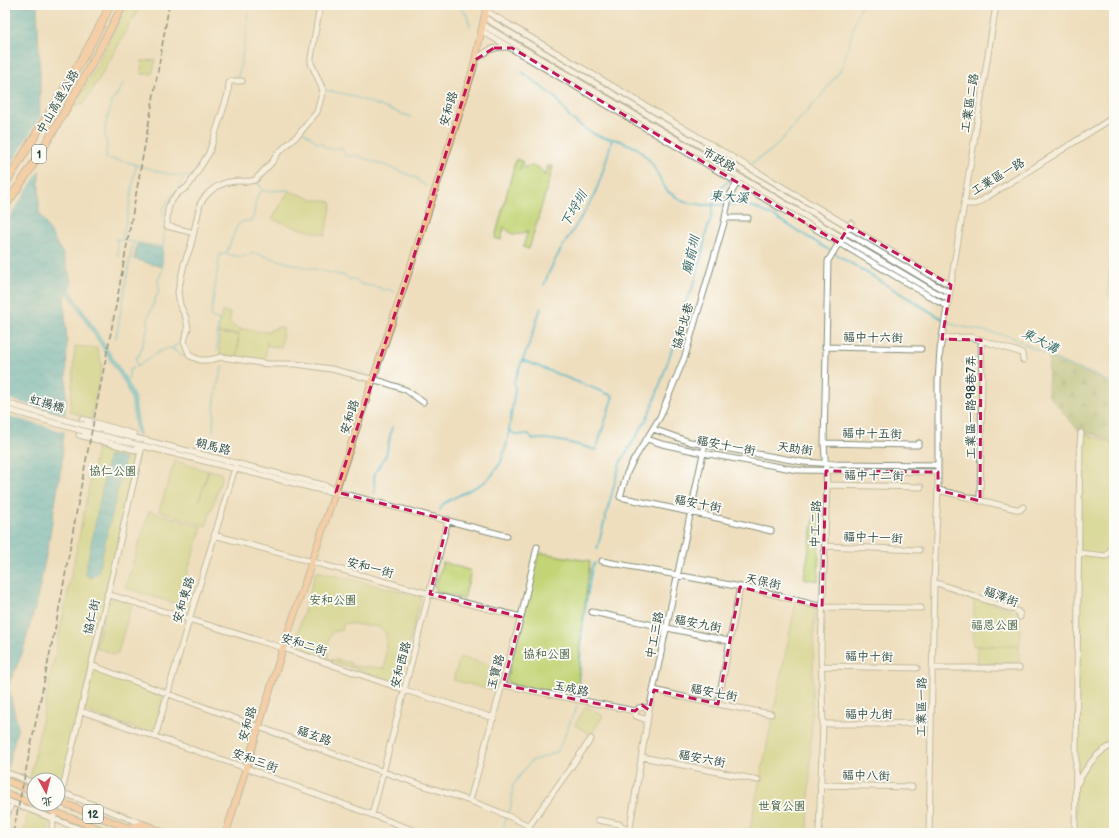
<svg xmlns="http://www.w3.org/2000/svg" width="1119" height="838" font-family="'Balsamiq Sans','LXGW WenKai TC',sans-serif">
<defs>
<pattern id="forest-firs" width="22" height="20" patternUnits="userSpaceOnUse"><rect width="22" height="20" fill="#9ab667"/><path d="M5 1l3.5 6h-7zM16 11l3.5 6h-7z" fill="#7d9556"/></pattern>
<pattern id="water-waves" width="16" height="10" patternUnits="userSpaceOnUse"><rect width="16" height="10" fill="#4bb6c8"/><path d="M0 5q4-4 8 0t8 0" fill="none" stroke="#3e95a3"/></pattern>
</defs>
<rect width="100%" height="100%" fill="#fdfcf7"/>
<filter id="ink" filterUnits="userSpaceOnUse"><feTurbulence type="fractalNoise" baseFrequency=".025" numOctaves="2"/><feDisplacementMap in="SourceGraphic" scale="8" xChannelSelector="R" yChannelSelector="G"/><feConvolveMatrix kernelMatrix="1 2 1 2 8 2 1 2 1" color-interpolation-filters="sRGB"/></filter>
<filter id="wash" filterUnits="userSpaceOnUse"><feTurbulence type="fractalNoise" baseFrequency=".012" numOctaves="4" result="noise"/><feDisplacementMap in="SourceGraphic" scale="16" xChannelSelector="R" yChannelSelector="G"/><feGaussianBlur stdDeviation="0.9" result="paint"/><feColorMatrix in="noise" values="0 0 0 0 0 0 0 0 0 0 0 0 0 0 0 0 0 1.4 0 .05"/><feComposite in="paint" operator="in"/></filter>
<g filter="url(#wash)">
<rect width="100%" height="100%" fill="#eedebe"/>
<path fill="#c3d476" stroke="#718855" fill-rule="evenodd" d="M127 5H141L102 74 84 104 75 107Z
M156 60 152 74H141L142 61Z
M516 159 523 162 519 170C530 163 540 165 545 176L548 166 553 167 529 249 523 247 528 231C517 236 512 236 504 227L501 240 495 238Z
M289 191 315 200H325L332 203 325 235 294 227 272 219Z
M1114 244V302L1108 294 1107 289Z
M223 311 230 313V323L235 327 241 329 240 332 241 329 253 330 254 329 255 331C259 332 264 331 268 332V331L278 327 283 328 281 347 268 346 267 345V340L265 362 237 358 239 334 218 333 220 319Z
M219 334 238 335 237 358 220 355Z
M75 346 97 348 102 366 91 420 70 411Z
M1081 433 1114 444V833H1075Z
M98 443 138 454 62 791 58 789V780L34 781 30 779Z
M175 461 208 471 199 501 209 470 221 473 222 477 206 526 159 511Z
M816 508 820 509 818 581 804 578Z
M149 511 202 527 177 604 125 588Z
M542 553 589 561 590 563 580 645 578 694 574 697 510 684 507 679 538 555Z
M443 562 471 571 464 599 438 592 435 587Z
M316 571 420 596 421 599 399 680 398 682H394L293 648ZM344 623 378 627 386 633 385 668 351 666V663L339 660 328 659 329 639 332 632 342 630Z
M111 597 132 604 117 655 96 648 108 599Z
M974 597 1017 611 1020 617V645L973 646Z
M796 602 815 607 808 833H749Z
M977 646H1019V662L978 664Z
M460 657 498 667 491 690 453 680Z
M92 667 164 694 154 735 83 710Z
M586 706 603 716 591 735 575 725Z
M28 810 51 818 48 833H24Z"/>
<path fill="url(#forest-firs)" stroke="#5c7a4e" d="M1049 356 1112 384 1114 387V443L1093 434 1081 433 1048 395Z"/>
<path fill="url(#water-waves)" stroke="#357a7e" d="M5 5H37L40 74 39 212 63 254 72 283 64 299 67 344 66 401 62 462 49 541 36 605 22 654 8 686 18 727 5 778Z
M137 244 162 249 161 267 134 259Z
M109 455 125 459 98 573 91 578 85 574Z"/>
<path fill="#eedebe" d="M42 114V166L5 224V175Z
M5 398 67 416 66 432 5 415Z"/>
<g fill="none" stroke-linecap="round" stroke-linejoin="round">
<path stroke="#4bb6c8" stroke-width="1.5" d="M458 5 467 15 470 26
M317 70 324 87
M522 72 556 98 569 117 585 129 600 137 618 140 637 148 651 162 667 191 684 202 704 205H737L754 207 775 217 944 320
M228 79 237 78 239 73 247 31 248 5
M124 83 112 102 105 126V136L107 144 106 158C114 160 123 161 131 163 150 169 170 176 190 177
M325 90 349 95 411 117
M303 131 318 143H322L325 148 334 149 342 147 345 156H359L363 158 392 168 417 178 421 183 426 186
M749 165 772 150 820 97 842 68 858 12 863 5
M257 181 262 189 265 191 288 190
M122 240 129 207 136 165
M163 247 165 226 164 225 163 209 183 180 184 177
M226 254 241 257 254 253 296 265 345 276 349 279H355L361 284 378 287 383 290 388 289 395 292
M118 257 117 242 116 239 163 247 162 272 158 280 159 290 148 317V327L139 356 136 357 137 366
M544 285C555 253 577 227 593 197 602 179 607 158 612 139
M947 321 954 325 1009 336 1067 365 1094 374 1112 384 1114 387
M116 338 133 242
M172 349 174 346 182 343
M217 350V335L219 320 218 319 211 318V314L220 254H226L237 226 243 221H250L253 218 257 196 263 190
M335 368 359 371 367 374
M356 378 361 380
M126 381 129 379V371C133 367 138 366 142 363 149 359 161 348 170 348 175 348 177 356 186 356
M509 430 516 435 529 434C529 435 532 438 533 439 536 440 539 439 543 439 556 439 584 446 596 450L613 396 522 360
M213 431C214 406 215 389 223 366
M375 493 374 478 376 471 386 455 392 427
M440 510 443 504 448 501 483 483 492 475 501 462 507 443 515 389 514 382 531 339 541 308
M597 549 620 463 645 422 654 402 672 349H674L684 319 682 316 684 305 691 292 696 278 703 250 706 233 711 218 715 193 739 171
M580 698 579 687 582 630 592 567 595 563
M508 814 511 807 513 785 531 761 550 755 558 751 577 706
M501 833 507 817"/>
<path stroke="#4bb6c8" stroke-width="5" d="M67 285 70 293 126 382 133 399 138 433"/>
</g>
</g>
<g filter="url(#ink)">
<g fill="none" stroke-linecap="round" stroke-linejoin="round">
<defs>
<path id="minor" d="M320 5 311 58V63L323 90 317 112 299 134 277 154 273 161 255 180C250 182 245 181 239 181 223 181 209 189 200 204L191 245 184 264 178 292 180 305 186 318 188 329 184 341 190 356 200 360H209L222 357 268 364H296L331 369 383 382 406 390 423 402
M486 11 929 274 951 285
M485 18 942 289 950 292
M483 25 934 292 949 299
M482 31 939 302 948 306
M475 60C487 51 492 46 508 47
M738 181 729 197 724 223 685 356 660 417 633 461 627 473 620 497 731 521 771 531
M964 204 996 5
M725 218H748
M194 233 167 226C167 212 167 204 178 193 182 190 186 189 189 185L209 153 228 94 229 83 231 81H242
M943 338 971 337 1022 353 1023 360
M825 347 921 349
M84 425 327 486 335 491
M653 429 690 442 803 462 836 464 938 465
M83 431 321 490 348 495 507 536
M133 436 134 434 82 419 79 435 135 450 142 446
M647 439 662 444 703 453 797 470 938 472
M824 443 911 445H918L919 443
M827 485 921 487
M938 490 1020 510 1023 507
M980 501 982 381 981 340
M214 535 430 594 521 617
M825 546 919 550
M1079 553 1106 556 1110 552 1114 538
M602 561 757 590 822 607 921 608
M934 582 1017 611 1020 614V617
M107 594 283 648 405 690 494 718
M592 612 729 641
M91 665C188 702 286 737 384 772 433 790 483 802 529 826
M822 666 917 668
M933 668H1019
M503 685 635 711 639 708 644 707 649 710
M654 690 696 700 771 714
M718 704 740 587
M81 711 246 768 421 833
M635 711 636 716 644 719 647 718
M823 724H886L914 723
M155 737 189 620 235 468
M642 757 758 780
M5 772 34 783
M1077 784C1086 768 1096 751 1114 745
M820 785 912 787
M58 791 143 824
M62 792 142 446
M5 800 90 833
M470 800 521 617 537 547
M372 815 448 520
M5 819 12 803
M598 820 619 824 629 831 640 833
M51 833 54 816
M524 833 591 739
M629 833 649 710 705 444
M819 833 823 724 821 649 827 485 824 443 828 261 851 223
M929 833 934 582 938 490V382L940 350 964 204H976L1114 117
M1075 833 1080 444 1081 433"/>
<path id="major" d="M5 780 34 792
M5 793 34 804
M58 801 141 833
M34 804 110 833
M128 828 143 824 164 833
M226 833 283 648 413 259 456 124 473 69 487 5"/>
<path id="highway" d="M5 184C24 155 41 125 60 96 78 66 96 37 110 5
M5 207C14 192 25 178 34 163 66 111 95 59 123 5"/>
</defs>
<use href="#minor" stroke="#868e79" stroke-width="7"/>
<use href="#major" stroke="#868e79" stroke-width="8"/>
<use href="#highway" stroke="#868e79" stroke-width="9"/>
<use href="#minor" stroke="#fff" stroke-width="5"/>
<use href="#major" stroke="#fbbb8d" stroke-width="6"/>
<use href="#highway" stroke="#fbbb8d" stroke-width="7"/>
<path stroke="#1f3d34" stroke-width="1.5" stroke-dasharray="6 3" stroke-linecap="butt" d="M13 833 60 604 82 481 115 311 154 94 169 5"/>
<defs>
<path id="minor-bridge" d="M5 403 84 425
M5 409 83 431"/>
</defs>
<use href="#minor-bridge" stroke="#868e79" stroke-width="7" stroke-linecap="butt"/>
<use href="#minor-bridge" stroke="#fff" stroke-width="5"/>
</g>
</g>
<path d="M0 0H1119V838H0ZM494 48H512L839 243 849 226 951 285 942 339 981 340 980 501 938 490V472L826 471 822 607 740 587 718 704 654 690 649 710 642 705 635 711 503 685 521 617 430 594 448 520 336 492 413 259 475 60Z" fill="#eedebe" fill-opacity=".55" fill-rule="evenodd"/>
<path fill="none" stroke="#c2185b" stroke-width="3" stroke-dasharray="8 5" stroke-linejoin="round" d="M494 48H512L839 243 849 226 951 285 942 339 981 340 980 501 938 490V472L826 471 822 607 740 587 718 704 654 690 649 710 642 705 635 711 503 685 521 617 430 594 448 520 336 492 413 259 475 60Z"/>
<g text-anchor="middle" dominant-baseline="central" stroke-width="3.5" stroke-linejoin="round" paint-order="stroke">
<g fill="#fdfcf7" stroke="#62766e" stroke-width="1">
<rect x="32" y="145" width="14" height="18" rx="3"/>
<rect x="83" y="805" width="20" height="18" rx="3"/>
</g>
<g font-size="11" font-weight="bold" fill="#1f3d34">
<text x="39" y="154">1</text>
<text x="93" y="814">12</text>
</g>
<g font-size="12" fill="#1f3d34" stroke="#fdfcf7">
<text transform="translate(58 102) rotate(-60)">中山高速公路</text>
<text transform="translate(970 103) rotate(-81)">工業區二路</text>
<text transform="translate(449 109) rotate(-73)">安和路</text>
<text transform="translate(719 160) rotate(31)">市政路</text>
<text transform="translate(998 177) rotate(-31)">工業區一路</text>
<text transform="translate(683 326) rotate(-74)">協和北巷</text>
<text transform="translate(873 338) rotate(1)">福中十六街</text>
<text transform="translate(47 404) rotate(16)">虹揚橋</text>
<text transform="translate(971 407) rotate(-90)">工業區一路98巷7弄</text>
<text transform="translate(350 417) rotate(-72)">安和路</text>
<text transform="translate(872 434) rotate(1)">福中十五街</text>
<text transform="translate(726 446) rotate(11)">福安十一街</text>
<text transform="translate(213 447) rotate(14)">朝馬路</text>
<text transform="translate(795 449) rotate(7)">天助街</text>
<text transform="translate(874 476) rotate(1)">福中十二街</text>
<text transform="translate(698 504) rotate(11)">福安十街</text>
<text transform="translate(816 524) rotate(-88)">中工二路</text>
<text transform="translate(873 538) rotate(2)">福中十一街</text>
<text transform="translate(370 568) rotate(15)">安和一街</text>
<text transform="translate(763 582) rotate(12)">天保街</text>
<text transform="translate(1001 597) rotate(21)">福澤街</text>
<text transform="translate(184 600) rotate(-73)">安和東路</text>
<text transform="translate(92 617) rotate(-77)">協仁街</text>
<text transform="translate(698 624) rotate(11)">福安九街</text>
<text transform="translate(655 635) rotate(-79)">中工三路</text>
<text transform="translate(304 645) rotate(18)">安和二街</text>
<text transform="translate(869 657) rotate(1)">福中十街</text>
<text transform="translate(401 665) rotate(-75)">安和西路</text>
<text transform="translate(496 672) rotate(-75)">玉寶路</text>
<text transform="translate(571 689) rotate(12)">玉成路</text>
<text transform="translate(714 693) rotate(11)">福安七街</text>
<text transform="translate(922 707) rotate(-89)">工業區一路</text>
<text x="869" y="714">福中九街</text>
<text transform="translate(248 724) rotate(-73)">安和路</text>
<text transform="translate(314 736) rotate(20)">福玄路</text>
<text transform="translate(702 759) rotate(11)">福安六街</text>
<text transform="translate(255 761) rotate(20)">安和三街</text>
<text transform="translate(866 776) rotate(1)">福中八街</text>
</g>
<g font-size="12" fill="#486344" stroke="#fdfcf7">
<text x="113" y="471">協仁公園</text>
<text x="333" y="600">安和公園</text>
<text x="995" y="625">福恩公園</text>
<text x="547" y="654">協和公園</text>
<text x="782" y="806">世貿公園</text>
</g>
<g font-size="13" font-style="italic" fill="#2c6160" stroke="#fdfcf7">
<text transform="translate(729 197) rotate(4)">東大溪</text>
<text transform="translate(574 209) rotate(-60)">下埒圳</text>
<text transform="translate(691 255) rotate(-77)">廟前圳</text>
<text transform="translate(1040 341) rotate(27)">東大溝</text>
</g>
</g>
<rect width="1119" height="838" fill="none" stroke="#fdfcf7" stroke-width="20"/>
<g transform="translate(46 792) rotate(173)"><circle r="19" fill="#fdfcf7" stroke="#a4b0a9"/>
<path d="M0-3L7 15L0 10L-7 15Z" fill="#d1495b"/>
<text y="-6" font-size="11" font-weight="bold" text-anchor="middle" fill="#1f3d34">北</text>
</g>
</svg>
